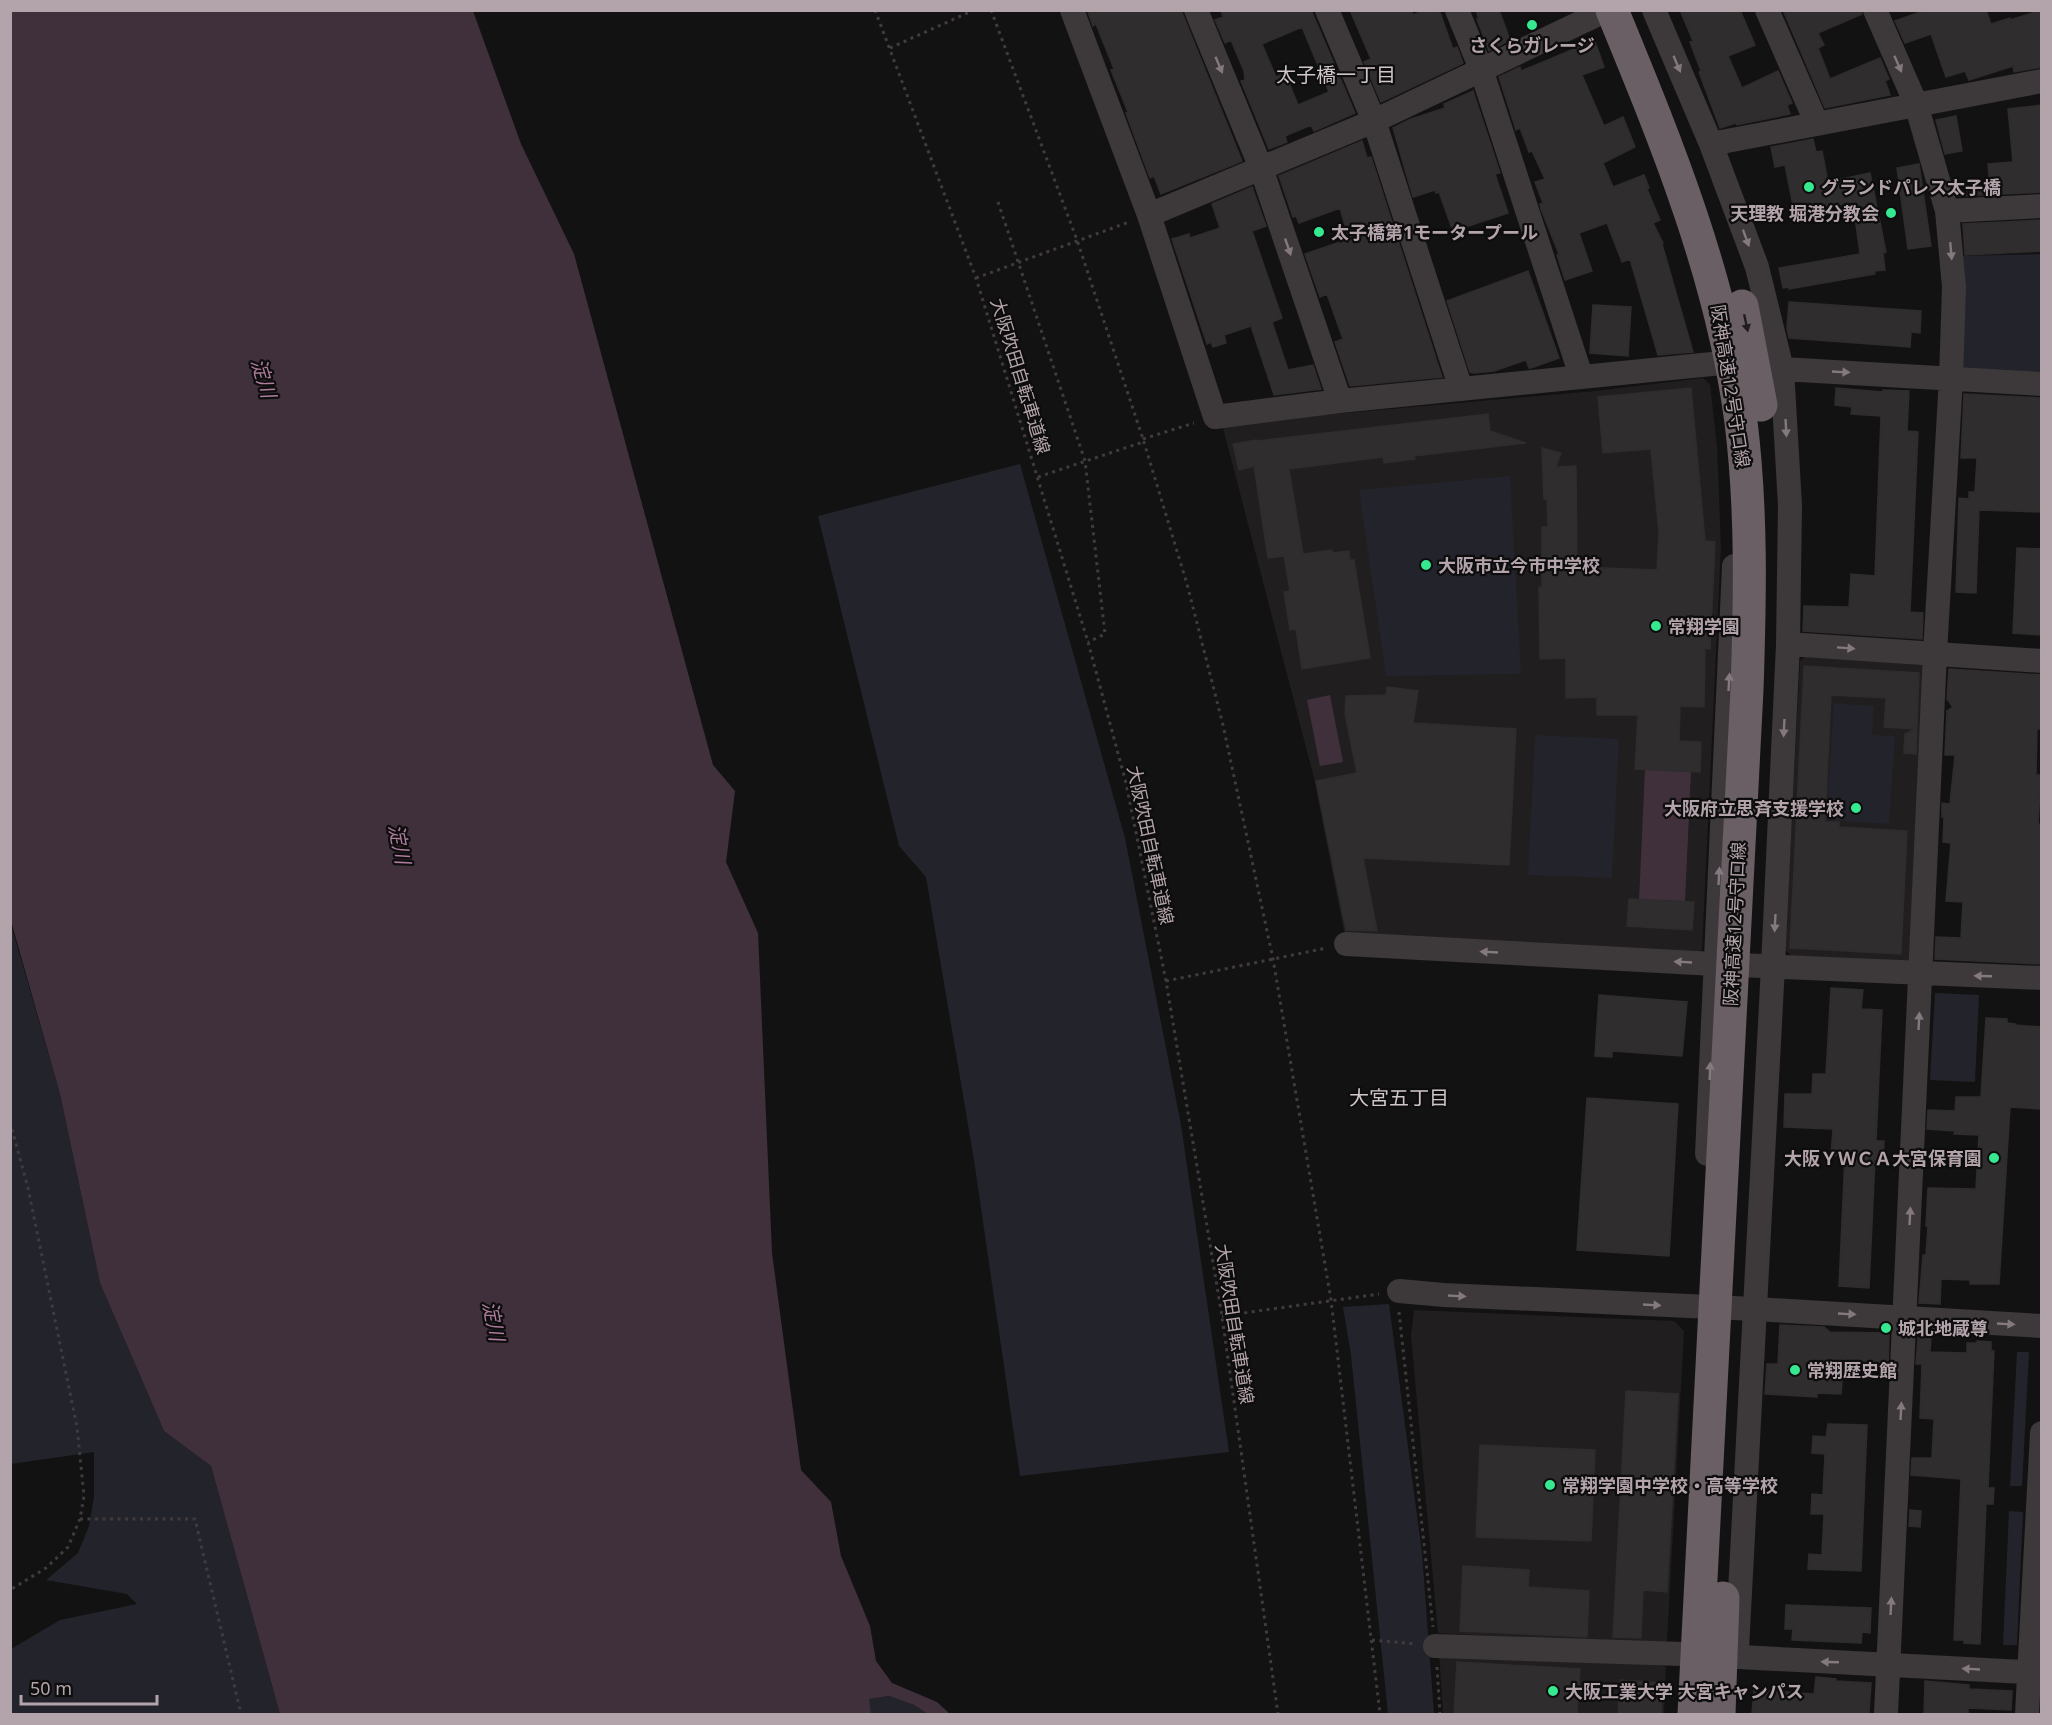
<svg xmlns="http://www.w3.org/2000/svg" width="2052" height="1725" font-family="'Noto Sans','Noto Sans JP',sans-serif">
<rect width="100%" height="100%" fill="#131212"/>
<path fill="#201e1e" d="M1703 378 1710 384 1717 446 1721 547 1702 950 1695 956 1349 937 1344 931 1314 778 1222 424 1595 391Z
M1807 655 1922 662 1927 668 1912 957 1906 963 1792 957 1785 949 1800 661Z
M1414 1310 1674 1321 1684 1331 1667 1641 1660 1646 1438 1633 1411 1336Z
M1439 1652 1651 1660 1666 1667 1664 1714H1443Z"/>
<path fill="#23232b" d="M2041 254V373L1965 369 1960 363V256Z
M1020 464 1125 838 1181 1125 1229 1452 1020 1476 974 1160 926 877 899 846 818 516Z
M1510 476 1521 674 1386 676 1359 490Z
M1834 703 1874 706 1872 735 1895 736 1889 824 1826 820Z
M1535 735 1619 739 1612 878 1528 875Z
M10 921 60 1094 100 1283 164 1431 211 1466 280 1714H11V1649L60 1620 137 1604 127 1594 46 1580 78 1553 89 1526 94 1497V1452L11 1464Z
M1935 993 1979 995 1975 1082 1930 1080Z
M1389 1304 1422 1553 1434 1714H1388L1351 1355 1343 1307Z
M2017 1352H2029L2022 1486H2010Z
M2009 1511 2023 1512 2017 1645H2003Z
M889 1696 914 1705 928 1714H871L868 1699Z"/>
<path fill="#40303c" d="M10 11H473L521 144 574 254 713 765 735 791 726 862 758 933 772 1253 801 1470 831 1502 841 1556 870 1626 876 1661 892 1683 937 1702 950 1714H928L914 1705 889 1696 869 1699 871 1714H280L211 1466 164 1431 100 1283 60 1094 11 921Z
M1330 695 1343 762 1320 766 1307 700Z
M1645 769 1691 771 1685 902 1639 900Z"/>
<path fill="#2f2d2d" stroke="#2f2c2d" stroke-width="1.5" fill-rule="evenodd" d="M1091 10H1181L1242 161 1161 194 1154 176 1150 178 1126 113 1128 112 1111 70 1114 69 1096 24 1093 26 1088 12Z
M1221 10H1311L1355 113 1314 131 1311 125 1285 136 1287 142 1269 149 1241 81 1245 80 1244 71 1231 40 1225 43 1215 20 1223 17ZM1302 27 1329 92 1298 105 1285 73 1276 77 1262 44Z
M1350 10H1411L1413 15 1425 10H1439L1453 49 1457 47 1463 63 1381 102 1364 62 1371 59Z
M1476 10H1499L1510 40 1489 51 1477 19H1479Z
M1680 10H1740L1755 45 1728 56 1742 88 1778 71 1792 103 1787 105 1790 114 1737 125 1736 123 1720 128 1699 72 1701 71 1690 42 1693 41Z
M1783 10H1861L1862 14 1818 33 1824 45 1818 48 1830 79 1880 58 1889 79 1885 81 1890 95 1825 108Z
M1926 10H1986L1991 24 2010 18V20L2042 10V67L2014 72 2013 66 1969 80 1965 71 1946 77 1931 34 1905 43 1895 21Z
M1594 39 1604 67 1582 75 1604 126 1623 117 1635 147 1603 163 1613 187 1644 175 1649 188 1647 189 1660 220 1653 223 1663 243 1662 244 1693 352 1658 355 1630 259 1622 262 1607 223 1579 233 1592 271 1565 280 1557 255 1559 254 1541 209 1540 204 1543 203 1535 182 1545 179 1532 151 1529 152 1520 128 1516 130 1499 77 1520 67 1521 71 1548 60 1574 49 1573 47Z
M1473 91 1500 173 1495 174 1508 213 1453 231 1439 192 1436 193 1435 190 1413 197 1393 128 1411 119 1445 108 1444 104Z
M2042 105V192L1958 196 1957 193 1990 190 1988 164 2013 162 2008 109Z
M1956 116 1962 151 1945 154 1936 120Z
M1813 139 1816 152 1822 151 1828 182 1870 173 1886 252 1883 253 1885 270 1874 271 1875 274 1789 289 1790 287 1783 288 1779 268 1860 254 1853 202 1795 215 1785 165 1775 167 1771 147Z
M1362 141 1367 158 1371 157 1442 377 1350 386 1335 342 1343 339 1327 294 1320 297 1305 254 1349 239 1340 208 1299 223 1296 216 1293 217 1279 176Z
M1919 164 1931 246 1908 249 1897 168Z
M1252 187 1266 226 1252 231 1282 318 1272 322 1288 370 1313 365 1321 389 1274 395 1251 326 1224 335 1226 343 1213 347 1211 342 1207 344 1172 239 1189 234 1190 238 1220 228 1212 204Z
M2042 220V251L1965 255 1963 224Z
M1528 271 1559 358 1531 368H1529L1526 360 1494 371 1474 373 1470 372 1447 301Z
M1789 302 1921 311 1920 333 1911 332 1910 347 1789 338 1787 328Z
M1593 305 1631 307 1628 356 1590 353Z
M1691 388 1705 541 1715 542 1710 649 1705 648 1704 707 1680 706 1679 741 1701 742 1700 772 1635 769 1638 715H1597V697L1566 698V658L1540 659 1539 587H1542V527H1548L1547 496V499H1544L1542 448 1561 453 1556 467 1576 466 1577 567 1657 570 1659 533 1651 449 1603 453 1598 397Z
M1836 388 1883 392V390L1909 391 1907 431 1918 432 1910 612 1923 613 1922 639 1803 631 1804 606 1849 607 1851 574 1875 576 1881 416 1851 414 1852 407 1835 405Z
M1964 394 2042 398V512L1979 510 1976 593 1956 592 1959 498 1969 499V492H1975L1977 458H1961Z
M1488 414 1490 431 1526 443 1414 456 1415 459 1384 463 1383 457 1289 469 1303 554 1332 550 1333 553 1349 551 1350 560H1354L1370 658 1302 669 1296 629 1290 630 1284 592 1290 591 1284 556 1268 558 1254 466 1239 470 1233 444 1256 440 1257 441Z
M2017 548 2042 549V635L2013 633Z
M1804 666 1919 673 1916 754 1904 753 1905 734 1915 729 1884 727 1886 698 1831 695 1825 822H1839V827L1907 831 1901 954 1790 948Z
M1949 669 2042 675V729H2037L2036 775H2041L2038 824H2042V964L1935 959 1936 937 1961 938 1963 902 1946 901 1951 843 1943 842 1944 817H1942V803L1950 804 1955 755H1945L1947 711 1953 707 1947 699Z
M1387 687 1418 691 1413 723 1516 729 1509 865 1363 858 1377 931 1346 930 1316 781 1357 773 1345 714 1346 696 1386 695Z
M1629 899 1694 902 1692 930 1627 926Z
M1831 988 1863 990 1861 1009 1882 1010 1876 1141H1884L1883 1160 1875 1159 1869 1288 1839 1286 1845 1156 1831 1155 1833 1129 1784 1127 1785 1094H1812L1813 1074H1826Z
M1599 995 1687 1002 1682 1056 1612 1051V1057L1595 1056Z
M1986 1018 2007 1019V1023L2015 1024 2014 1025 2042 1027V1109L2010 1107 1999 1284H1970V1280L1941 1279 1940 1304 1919 1303 1923 1255H1926L1928 1226H1926L1928 1188 1976 1189 1979 1135 1954 1134 1955 1131 1927 1129 1928 1110 1955 1111 1956 1097H1981Z
M1587 1098 1678 1104 1669 1256 1577 1250Z
M1780 1325 1824 1327 1830 1332 1889 1333 1888 1368H1843L1841 1394 1817 1393V1397L1765 1394 1767 1364H1778Z
M1918 1338H1931L1930 1352 1967 1353V1343H1977V1341L1991 1342V1351H1994L1988 1488H1994L1993 1504H1986L1980 1644 1964 1643V1640H1954L1961 1479 1911 1475 1912 1458H1932L1934 1419 1920 1418 1922 1364H1916Z
M1626 1391 1678 1394 1667 1592 1643 1590 1641 1638 1613 1637Z
M1828 1424 1867 1425 1861 1571 1808 1569 1809 1554 1822 1555 1824 1514H1811L1812 1494 1823 1495 1825 1454 1812 1453 1813 1436 1826 1437Z
M1480 1445 1595 1450 1591 1541 1476 1537Z
M1910 1510 1921 1511 1920 1527 1909 1526Z
M1463 1566 1529 1570 1528 1587 1589 1591 1587 1637 1460 1631Z
M1786 1605 1871 1608 1870 1633 1862 1632 1861 1643 1792 1640 1793 1629H1785Z
M1457 1662 1580 1669 1577 1714H1454Z
M1816 1677 1836 1679V1681L1871 1683 1869 1714H1752L1754 1690 1814 1694Z
M1620 1680 1663 1683 1661 1714H1618Z
M1925 1681 1969 1685V1689L2012 1691 2011 1710 1968 1708V1714H1924Z"/>
<g fill="none" stroke-linecap="round" stroke-linejoin="round">
<path stroke="#413b3e" stroke-width="3" stroke-dasharray="3 4.5" stroke-linecap="butt" d="M875 10 976 278 1088 642 1126 783 1166 981 1222 1316 1278 1714
M991 10 1077 240 1143 439 1187 584 1223 725 1273 959 1331 1300 1380 1714
M890 48 974 10
M998 202 1085 461 1105 634 1088 642
M976 278 1129 222
M1038 477 1140 443 1143 439 1194 423
M1166 981 1327 948
M10 1122 28 1188 77 1427 84 1496 80 1519 68 1547 46 1568 10 1590
M1399 1312 1433 1627
M1222 1316 1379 1294
M80 1519H195L241 1714
M1372 1640 1416 1644
M1437 1667 1440 1714"/>
<path stroke="#3d383a" stroke-width="24" d="M1072 10 1149 215 1215 417 1340 401 1722 363 1782 369 2042 384
M1196 10 1261 168 1340 401
M1327 10 1374 121 1461 389
M1457 10 1481 69 1581 376
M1654 10 1711 144 1757 267 1782 369 1790 505 1788 644 1773 966 1737 1649
M1767 10 1817 124
M1875 10 1916 104 1947 211 1954 287 1951 378 1935 653 1886 1714
M1711 144 2042 81
M1947 211 2042 206
M1149 215 1374 121 1607 10
M1788 644 2042 661
M1346 944 1715 964 2042 978
M1707 1154 1734 566
M1399 1291 1444 1295 1755 1309 2042 1326
M1435 1646 1683 1654 2042 1673
M2027 1714 2042 1433"/>
<path stroke="#695f64" stroke-width="33" d="M1612 10C1667 144 1722 277 1741 422 1752 511 1750 600 1747 690L1694 1714
M1742 306 1761 405
M1719 1714 1723 1598"/>
</g>
<defs><path id="oneway-solid" d="M-6-.8H1V-3.2L6.5 0L1 3.2V.8H-6Z" transform="scale(1.5)"/></defs>
<g fill="#84797e">
<use href="#oneway-solid" transform="translate(1677 64) rotate(67)"/>
<use href="#oneway-solid" transform="translate(1898 64) rotate(66)"/>
<use href="#oneway-solid" transform="translate(1219 65) rotate(67)"/>
<use href="#oneway-solid" transform="translate(1746 238) rotate(70)"/>
<use href="#oneway-solid" transform="translate(1288 247) rotate(71)"/>
<use href="#oneway-solid" transform="translate(1951 251) rotate(85)"/>
<use href="#oneway-solid" transform="translate(1841 372) rotate(3)"/>
<use href="#oneway-solid" transform="translate(1786 428) rotate(87)"/>
<use href="#oneway-solid" transform="translate(1846 648) rotate(4)"/>
<use href="#oneway-solid" transform="translate(1729 682) rotate(-87)"/>
<use href="#oneway-solid" transform="translate(1784 728) rotate(93)"/>
<use href="#oneway-solid" transform="translate(1719 876) rotate(-87)"/>
<use href="#oneway-solid" transform="translate(1775 923) rotate(93)"/>
<use href="#oneway-solid" transform="translate(1489 952) rotate(-177)"/>
<use href="#oneway-solid" transform="translate(1683 962) rotate(-177)"/>
<use href="#oneway-solid" transform="translate(1983 976) rotate(-178)"/>
<use href="#oneway-solid" transform="translate(1919 1021) rotate(-87)"/>
<use href="#oneway-solid" transform="translate(1710 1071) rotate(-88)"/>
<use href="#oneway-solid" transform="translate(1910 1216) rotate(-87)"/>
<use href="#oneway-solid" transform="translate(1457 1296) rotate(3)"/>
<use href="#oneway-solid" transform="translate(1652 1305) rotate(3)"/>
<use href="#oneway-solid" transform="translate(1847 1314) rotate(3)"/>
<use href="#oneway-solid" transform="translate(2006 1324) rotate(3)"/>
<use href="#oneway-solid" transform="translate(1901 1411) rotate(-87)"/>
<use href="#oneway-solid" transform="translate(1891 1606) rotate(-87)"/>
<use href="#oneway-solid" transform="translate(1830 1662) rotate(-178)"/>
<use href="#oneway-solid" transform="translate(1971 1669) rotate(-177)"/>
</g>
<use fill="#201d1e" href="#oneway-solid" transform="translate(1746 323) rotate(78)"/>
<g fill="#36e88f" stroke="#0e0d0d" stroke-width="2">
<circle cx="1532" cy="25" r="6"/>
<circle cx="1809" cy="187" r="6"/>
<circle cx="1891" cy="213" r="6"/>
<circle cx="1319" cy="232" r="6"/>
<circle cx="1426" cy="565" r="6"/>
<circle cx="1656" cy="626" r="6"/>
<circle cx="1856" cy="808" r="6"/>
<circle cx="1994" cy="1158" r="6"/>
<circle cx="1886" cy="1328" r="6"/>
<circle cx="1795" cy="1370" r="6"/>
<circle cx="1550" cy="1485" r="6"/>
<circle cx="1553" cy="1691" r="6"/>
</g>
<g text-anchor="middle" dominant-baseline="central" stroke-width="4.5" stroke-linejoin="round" paint-order="stroke">
<g font-size="18" font-weight="bold" fill="#b3a4ab" stroke="#0e0d0d" text-anchor="start">
<text x="1532" y="45" text-anchor="middle">さくらガレージ</text>
<text x="1821" y="187">グランドパレス太子橋</text>
<text x="1879" y="213" text-anchor="end">天理教 堀港分教会</text>
<text x="1331" y="232">太子橋第1モータープール</text>
<text x="1438" y="565">大阪市立今市中学校</text>
<text x="1668" y="626">常翔学園</text>
<text x="1844" y="808" text-anchor="end">大阪府立思斉支援学校</text>
<text x="1982" y="1158" text-anchor="end">大阪ＹＷＣＡ大宮保育園</text>
<text x="1898" y="1328">城北地蔵尊</text>
<text x="1807" y="1370">常翔歴史館</text>
<text x="1562" y="1485">常翔学園中学校・高等学校</text>
<text x="1565" y="1691">大阪工業大学 大宮キャンパス</text>
</g>
<g font-size="18" fill="#b3a4ab" stroke="#0e0d0d">
<text transform="translate(1021 376) rotate(73)">大阪吹田自転車道線</text>
<text transform="translate(1731 386) rotate(81)">阪神高速12号守口線</text>
<text transform="translate(1151 845) rotate(78)">大阪吹田自転車道線</text>
<text transform="translate(1734 924) rotate(-87)">阪神高速12号守口線</text>
<text transform="translate(1235 1324) rotate(81)">大阪吹田自転車道線</text>
</g>
<g font-size="20" fill="#d0c5c9" stroke="#0e0d0d">
<text x="1336" y="74">太子橋一丁目</text>
<text x="1399" y="1097">大宮五丁目</text>
</g>
<g font-size="20" font-style="italic" fill="#ad7c9e" stroke="#0e0d0d">
<text transform="translate(264 378) rotate(73)">淀川</text>
<text transform="translate(400 844) rotate(79)">淀川</text>
<text transform="translate(494 1321) rotate(79)">淀川</text>
</g>
</g>
<rect width="2052" height="1725" fill="none" stroke="#b3a4ab" stroke-width="24"/>
<path d="M21 1695v9h136v-9" fill="none" stroke="#b3a4ab" stroke-width="3"/>
<text x="30" y="1695" font-size="18" fill="#b3a4ab" stroke="#0e0d0d" stroke-width="4.5" paint-order="stroke">50 m</text>
</svg>
